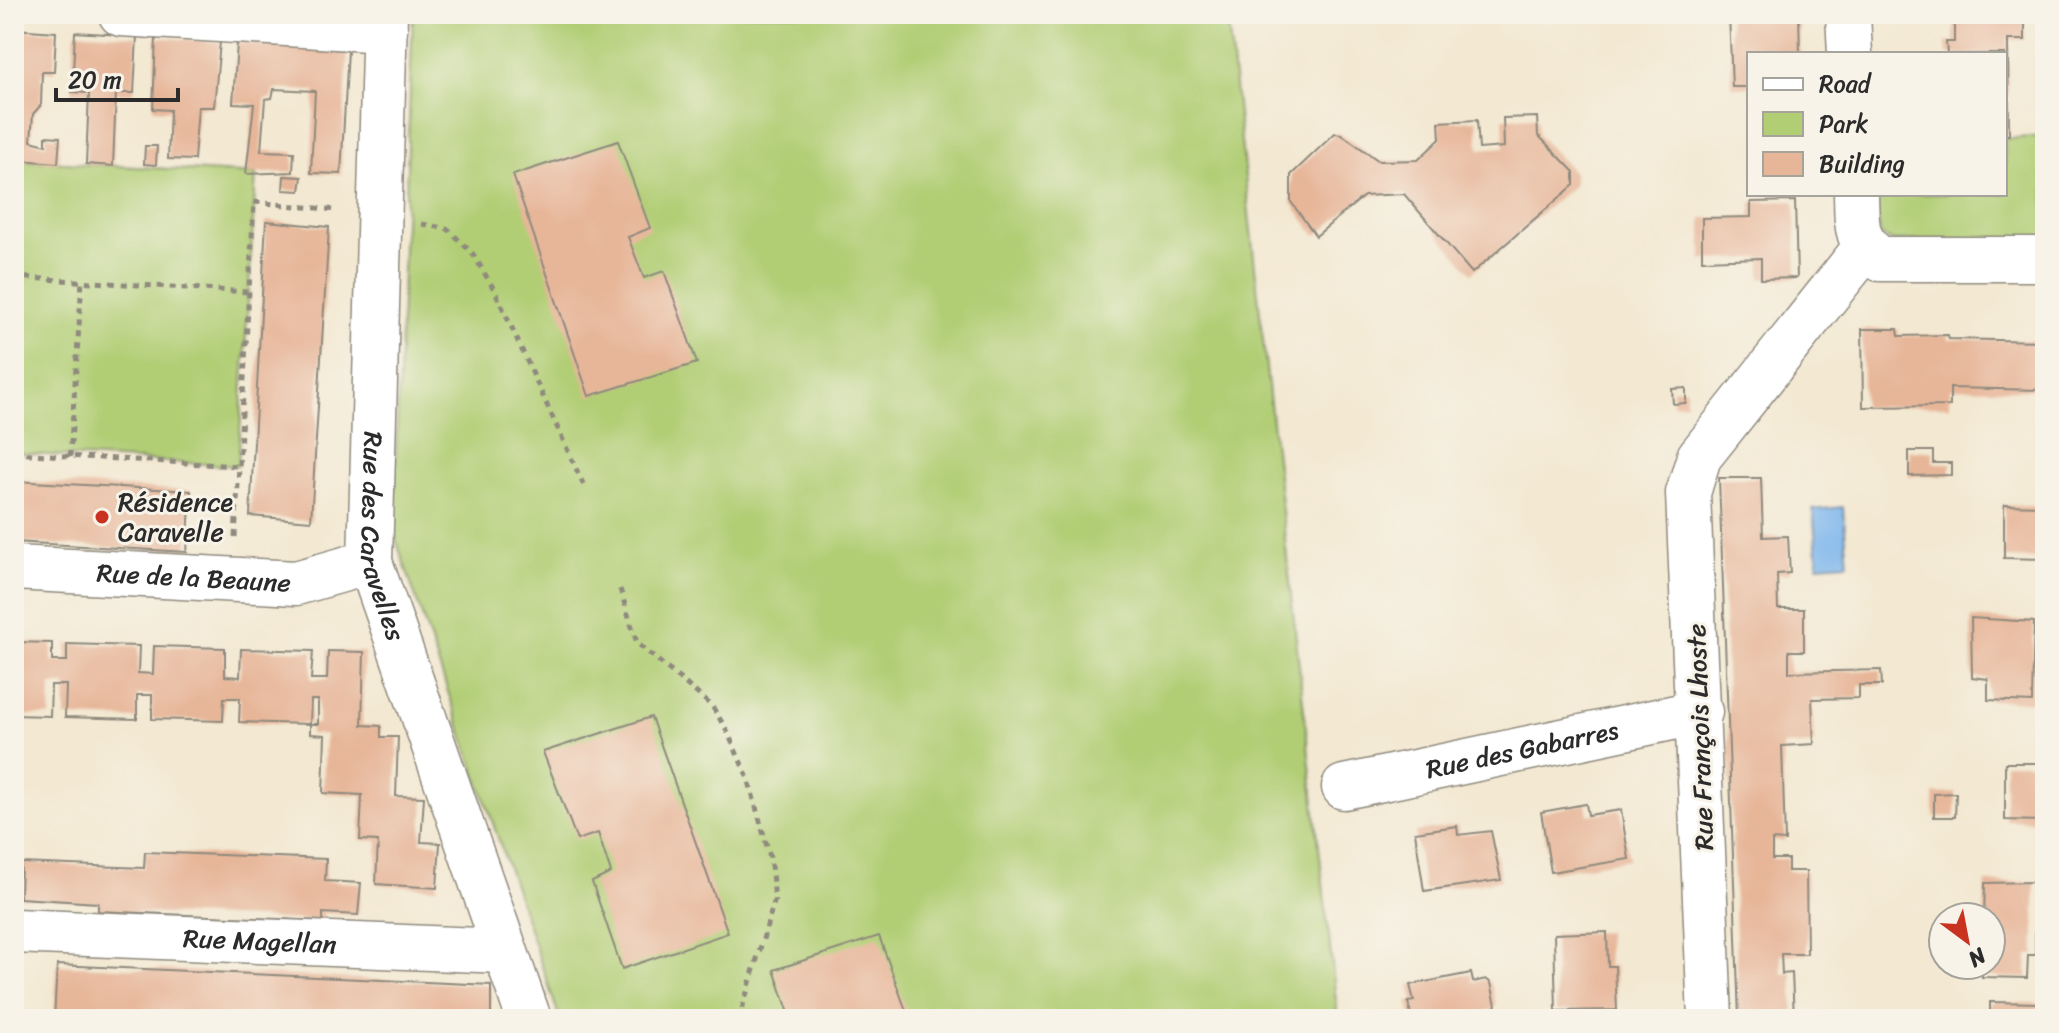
<svg xmlns="http://www.w3.org/2000/svg" width="2059" height="1033" font-family="Sriracha,sans-serif">
<rect width="100%" height="100%" fill="#f7f3e8"/>
<filter id="ink" filterUnits="userSpaceOnUse"><feTurbulence type="fractalNoise" baseFrequency=".0125" numOctaves="2"/><feDisplacementMap in="SourceGraphic" scale="16" xChannelSelector="R" yChannelSelector="G"/><feConvolveMatrix kernelMatrix="1 2 1 2 8 2 1 2 1" color-interpolation-filters="sRGB"/></filter>
<filter id="wash" filterUnits="userSpaceOnUse"><feTurbulence type="fractalNoise" baseFrequency=".006" numOctaves="4" result="noise"/><feDisplacementMap in="SourceGraphic" scale="32" xChannelSelector="R" yChannelSelector="G"/><feGaussianBlur stdDeviation="1.8" result="paint"/><feColorMatrix in="noise" values="0 0 0 0 0 0 0 0 0 0 0 0 0 0 0 0 0 1.4 0 .05"/><feComposite in="paint" operator="in"/></filter>
<g filter="url(#wash)">
<rect width="100%" height="100%" fill="#f3e8d1"/>
<path fill="#b1ce75" stroke="#6e7c50" stroke-width="2" d="M413 14H1227L1338 1019H560L393 531Z
M2045 136V239L1893 241 1881 235 1873 194H2005V139Z
M14 160 256 174 238 466 14 453Z"/>
<path fill="#7db6ed" stroke="#54708c" stroke-width="2" d="M1843 507 1848 563 1818 565 1813 510Z"/>
<g id="blocks">
<path fill="#e7b699" d="M1729 14H1799L1800 54H1749V87H1732Z
M1967 14H2025V40H2008L2009 135H2005V54H1947L1946 42H1954V17Z
M14 29 56 32 54 72H42L41 105 33 114 31 141 46 145V136L60 137 58 163 18 160 20 115H14Z
M75 32 137 36 134 93H116L113 166 86 164 89 93 72 92Z
M156 37 220 42 214 107H198L194 160 168 159 170 110 153 109Z
M237 43 348 50 341 174 311 173 315 91 274 89 272 98 265 99 261 151 294 152 293 172 246 174 254 104 233 103Z
M1537 117 1538 135 1574 172V185L1472 273 1404 194 1364 196 1316 236 1291 202V175L1335 133 1341 134 1379 161 1418 160 1440 139 1439 122 1477 120 1479 149 1504 147 1503 118Z
M618 141 650 228 628 237 644 278 664 271 697 363 589 396 513 175Z
M145 146H157L156 165 144 164Z
M284 176 302 177 300 191 283 190Z
M1795 201 1797 278 1761 279V258L1702 260V218L1751 217V202Z
M266 221 329 227 311 521 250 516Z
M1862 329H1898L1899 336 1948 335 1949 339 2045 341V390L1950 388V406L1863 407Z
M1686 388V403L1673 404 1672 389Z
M1909 451H1933V463H1951V475L1909 476Z
M1719 478H1761L1763 537 1788 536 1790 573 1777 574 1778 609H1804V651H1789V672L1881 670 1882 685H1859V698L1812 699 1814 744 1782 746 1785 841 1772 840V859H1788V871H1806L1807 954H1781L1782 974 1792 973 1794 1019H1739Z
M14 481 191 491 187 552 14 542Z
M2004 505 2045 506V559L2004 558Z
M1971 618 2034 622 2032 702 1988 700V679L1972 677Z
M14 642 52 643V661H67V644L139 646 138 673 153 674 154 646 225 648V676L240 677 241 649 313 651 311 679H327L328 651 364 652 362 725 381 726V737H398L396 796 424 797 421 842 440 843 437 888 376 884 378 841 360 840 362 795 323 793 325 735 310 734V724H318V700H311L310 724 239 722 240 698H224L223 721 152 719V695H137V719L65 717 66 685H51L50 716 14 715Z
M651 717 728 933 622 969 592 882 611 873 598 833 577 840 543 752Z
M2005 763H2045V821L2005 820Z
M1956 793 1955 817H1934V794Z
M1586 804 1588 815 1621 810 1629 859 1551 872 1541 812Z
M1457 826 1458 835 1491 831 1501 880 1424 891 1415 832Z
M145 852 326 859 325 881 361 883 358 915 323 913V921L98 911V903L20 898 21 863 144 868Z
M2035 882V955H2028L2027 978 1982 977V965H1991V917H1984L1985 883Z
M1607 932 1608 966H1615L1617 1010 1556 1011 1554 934Z
M879 936 909 1019H791L774 970Z
M57 965 491 985V1019H136V1015L92 1013 91 1019H54Z
M1471 973 1473 982 1486 979 1491 983 1496 1005 1492 1010 1479 1012 1480 1019H1412L1408 1002 1414 1001 1410 985Z
M1990 1002 2040 1003V1019H1990Z"/>
</g>
</g>
<g filter="url(#ink)">
<use href="#blocks" fill-opacity="0" stroke="#8f8a7e" stroke-width="2"/>
<g fill="none" stroke-linecap="round" stroke-linejoin="round">
<defs>
<g id="minor">
<path d="M121 14 385 30"/>
<path id="s1" d="M385 14 370 562 529 1019"/>
<path d="M1848 14 1850 54"/>
<path d="M1856 194C1857 224 1854 241 1880 259H2045"/>
<path id="s2" d="M14 568 296 583 370 562"/>
<path id="s3" d="M1344 787 1700 712"/>
<path id="s4" d="M14 931 504 951"/>
<path d="M1710 1019 1688 493 1699 457 1865 248"/>
</g>
</defs>
<use href="#minor" stroke="#8f8a7e" stroke-width="47"/>
<path stroke="#8f8a7e" stroke-width="5" stroke-dasharray="6 6" stroke-linecap="butt" d="M422 224 448 229 473 254 495 291 584 486
M14 277 249 292
M14 453 238 466
M70 457 82 281
M235 537 254 202 337 210
M620 589 637 643 712 706 726 729 748 778 770 857 775 899 739 1019"/>
<use href="#minor" stroke="#fff" stroke-width="44"/>
</g>
</g>
<circle fill="#c8321e" stroke="#f7f3e8" stroke-width="3" cx="102" cy="517" r="8"/>
<g text-anchor="middle" dominant-baseline="central" stroke-width="6" stroke-linejoin="round" paint-order="stroke">
<g font-size="26" fill="#2b2b2b" stroke="#f7f3e8" text-anchor="start">
<text x="118" y="502">Résidence<tspan x="118" dy="30">Caravelle</tspan></text>
</g>
<g font-size="26" fill="#2b2b2b" stroke="#f7f3e8">
<text stroke="none"><textPath href="#s1" startOffset="524">Rue des Caravelles</textPath></text>
<text stroke="none"><textPath href="#s2" startOffset="180">Rue de la Beaune</textPath></text>
<text transform="translate(1700 737) rotate(-92)">Rue François Lhoste</text>
<text stroke="none"><textPath href="#s3" startOffset="182">Rue des Gabarres</textPath></text>
<text stroke="none"><textPath href="#s4" startOffset="246">Rue Magellan</textPath></text>
</g>
</g>
<rect width="2059" height="1033" fill="none" stroke="#f7f3e8" stroke-width="48"/>
<rect x="1747" y="52" width="260" height="144" fill="#f7f3e8" stroke="#a5a39c" stroke-width="2"/>
<rect x="1763" y="78" width="40" height="12" fill="#ffffff" stroke="#a5a39c" stroke-width="2"/>
<text x="1819" y="92" font-size="24" fill="#2b2b2b">Road</text>
<rect x="1763" y="112" width="40" height="24" fill="#b1ce75" stroke="#a5a39c" stroke-width="2"/>
<text x="1819" y="132" font-size="24" fill="#2b2b2b">Park</text>
<rect x="1763" y="152" width="40" height="24" fill="#e7b699" stroke="#a5a39c" stroke-width="2"/>
<text x="1819" y="172" font-size="24" fill="#2b2b2b">Building</text>
<g transform="translate(1967 941) rotate(148)"><circle r="38" fill="#f7f3e8" stroke="#a5a39c" stroke-width="2"/>
<path d="M0-6L14 30L0 20L-14 30Z" fill="#c8321e"/>
<text y="-12" font-size="22" font-weight="bold" text-anchor="middle" fill="#2b2b2b">N</text>
</g>
<path d="M56 88v12h122v-12" fill="none" stroke="#2b2b2b" stroke-width="4"/>
<text x="68" y="88" font-size="24" fill="#2b2b2b" stroke="#f7f3e8" stroke-width="6" paint-order="stroke">20 m</text>
</svg>
